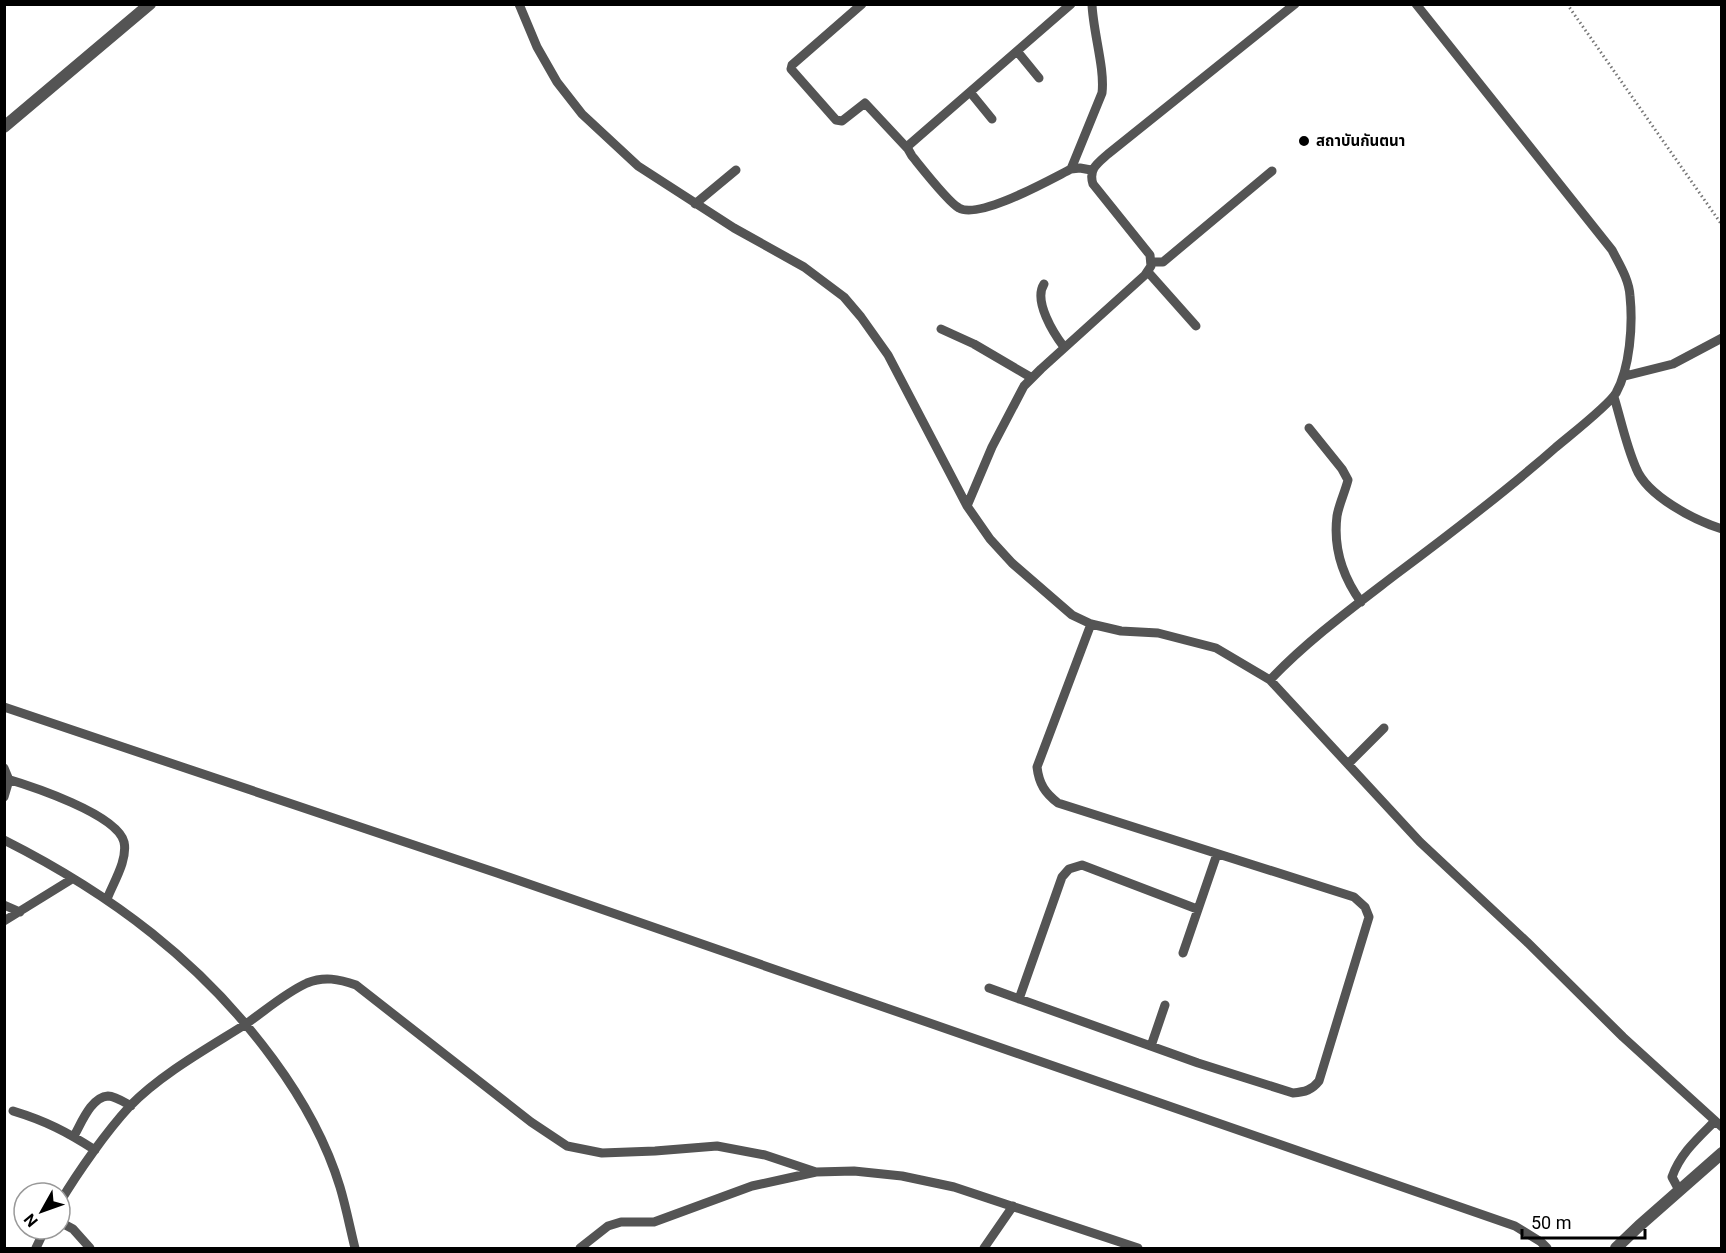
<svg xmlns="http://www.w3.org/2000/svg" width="1726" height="1253" font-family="Roboto,'Noto Sans Thai',sans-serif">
<rect width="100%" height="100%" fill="#fff"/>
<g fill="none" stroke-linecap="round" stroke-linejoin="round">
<path stroke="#767676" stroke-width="3" stroke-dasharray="1.5 3" stroke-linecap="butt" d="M1567 4 1722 225"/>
<path stroke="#545454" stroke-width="9" d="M519 4 537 47 557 82 582 114 638 166 734 228 804 267 844 297 861 317 888 355 967 506 990 539 1012 563 1072 615 1091 624 1121 631 1158 633 1216 648 1270 680 1420 842 1527 942 1623 1037 1722 1127
M862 4 792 65 791 69 836 120 842 121 865 103 908 149
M1071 4 909 145 908 149 912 156C921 167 948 202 959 208 979 220 1051 179 1071 169L1080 168 1091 170
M1017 51 1039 78
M970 92 992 119
M1071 169 1102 93C1105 68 1093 32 1092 4
M695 204 736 170
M1151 262H1163L1272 171
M1148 272 1196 326
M1044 284C1033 301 1054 334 1064 347
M941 329 974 344 1032 378
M1625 376 1673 364 1722 338
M1614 397C1621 420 1626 445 1636 468 1647 496 1694 520 1722 529
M1309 428 1342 469 1348 480C1345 492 1339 504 1337 516 1333 548 1343 577 1361 602
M967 506 992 447 1024 386 1041 369 1145 275 1151 266 1150 255 1093 184C1088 169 1098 163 1108 154L1295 4
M1270 680C1307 641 1352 608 1395 575 1450 534 1504 493 1555 448 1569 436 1608 406 1616 393 1630 368 1633 325 1630 296 1629 279 1619 264 1612 250L1416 4
M4 707 497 873 1515 1226 1541 1242 1547 1248
M1348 764 1384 728
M4 768 9 780 4 797
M4 778C31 786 117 814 124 842 128 860 113 883 107 899
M4 840C111 894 202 962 273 1059 301 1097 326 1141 340 1187 346 1207 350 1228 355 1248
M4 905 20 912
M4 921 72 879
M1183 953 1217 854
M989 988 1198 1063 1293 1093C1305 1092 1312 1090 1319 1081L1369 917 1365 907 1354 897 1058 803C1045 793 1039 784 1037 767L1091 624
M1019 999 1062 877 1069 869 1082 865 1197 909
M1151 1046 1165 1005
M13 1111C46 1121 67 1132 95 1150
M74 1136C81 1124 91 1097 108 1096 115 1096 124 1102 131 1106
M1679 1190 1672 1177C1680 1154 1697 1139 1714 1122
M60 1202C78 1172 106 1132 130 1106 161 1074 208 1048 246 1024 266 1010 285 993 307 983 324 976 339 979 356 985L531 1122 567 1146 602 1153 655 1151 717 1146 765 1155 816 1172
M60 1222 73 1229 90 1248
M36 1248 45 1229
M580 1248 608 1226 621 1222H654L752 1186 816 1172 854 1171 902 1176 954 1187 1138 1248
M984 1248 1013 1206"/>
<path stroke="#545454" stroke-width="12" d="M4 127 150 4
M1616 1248 1639 1226 1722 1153"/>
</g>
<circle fill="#000" stroke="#fff" stroke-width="2" cx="1304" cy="141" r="6"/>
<g text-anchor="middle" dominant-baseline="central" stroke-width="5" stroke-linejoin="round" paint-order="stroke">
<g font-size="15" font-weight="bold" fill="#000" stroke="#fff" text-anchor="start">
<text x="1316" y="141">สถาบันกันตนา</text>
</g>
</g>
<rect width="1726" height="1253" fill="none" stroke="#000000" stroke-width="12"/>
<g transform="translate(42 1211) rotate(230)"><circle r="28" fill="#ffffff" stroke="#999999" stroke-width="1.5"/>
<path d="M0-4.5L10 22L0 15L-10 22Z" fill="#000000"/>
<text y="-9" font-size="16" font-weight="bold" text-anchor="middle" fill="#000000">N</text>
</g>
<path d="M1522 1229v9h123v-9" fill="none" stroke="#000000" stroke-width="3"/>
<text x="1531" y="1229" font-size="18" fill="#000000" stroke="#ffffff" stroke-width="4.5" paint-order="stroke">50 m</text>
</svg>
